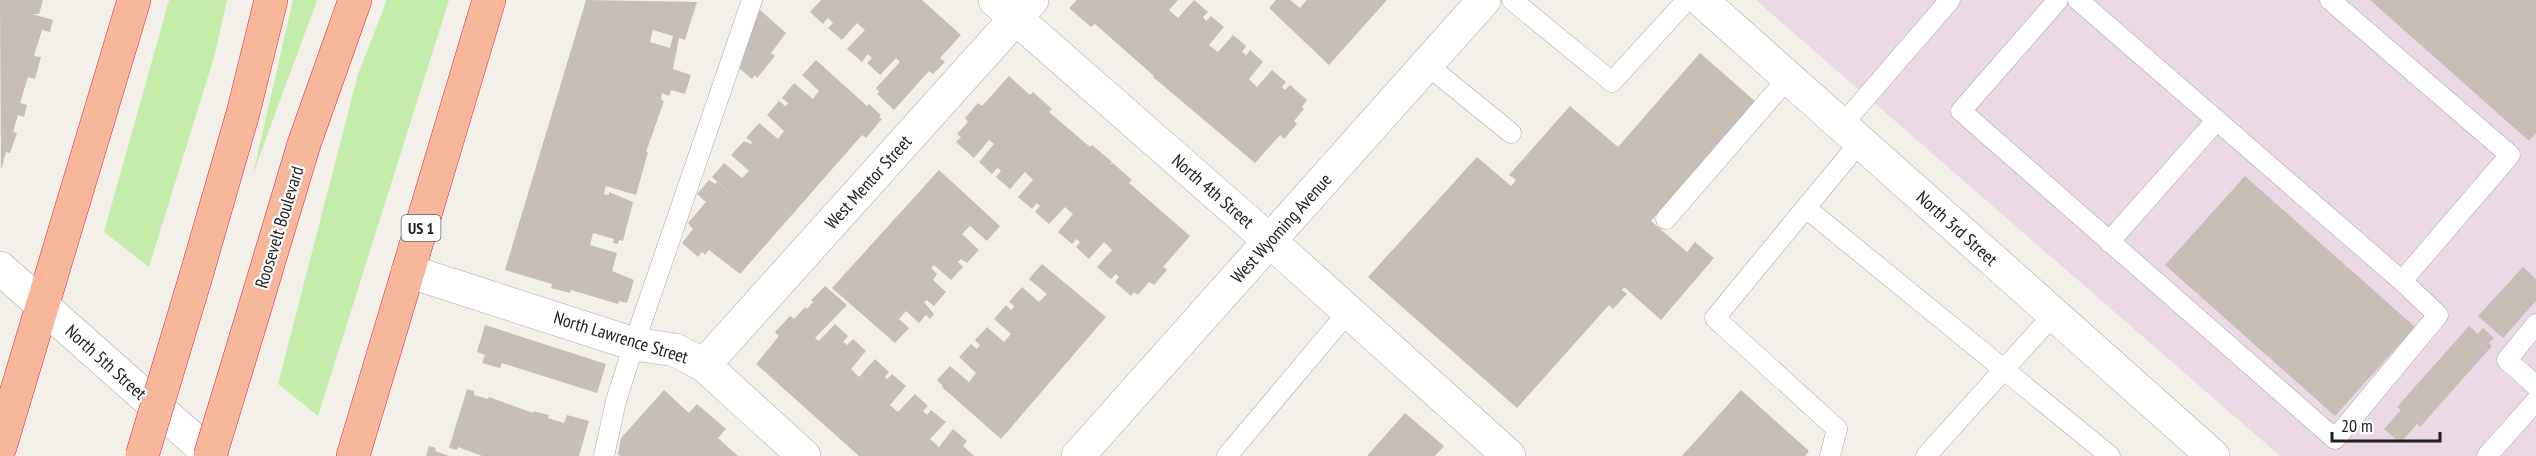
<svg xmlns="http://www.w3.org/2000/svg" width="2536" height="456" font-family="'PT Sans Narrow',sans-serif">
<rect width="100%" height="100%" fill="#f2f0e8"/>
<path fill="#ebd9e6" d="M1756 0H2536V456H2280Z"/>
<path fill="#c4edac" d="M169 0H227L215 54 149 267 104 232Z
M293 0H317L253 174Z
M387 0H449L318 416 278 384 358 74Z"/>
<path fill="#c7bfb6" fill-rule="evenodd" d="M0 0H43L39 14H32L53 20 50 32 42 30 34 56 41 57 35 79 28 77 20 103 27 105 24 117 18 115 13 132 17 133 10 153 6 152 1 170Z
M586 0 697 2 685 40 679 38 673 69 691 75 685 94 671 90 669 96 662 93 661 100 664 101 646 152H648L636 195 606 186 605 188 604 194 609 195V192L633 202 623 241 619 240 618 244 613 243 614 239 593 233 590 245 617 253 612 271 634 280 627 303 619 301 618 304 571 290 570 293 551 288 552 284 505 270ZM653 30 673 36 670 48 650 42Z
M821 0H922L961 35 940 58 945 62 933 74 929 71 894 110 877 94 879 92 876 88 900 62 896 58 880 75 867 63 872 58 868 54 862 62 847 49 865 30 857 23 842 40 828 28 833 23 828 18 823 24 810 12Z
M1077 0H1178L1169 10 1178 18 1194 0 1208 12 1203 17 1206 21 1211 16 1224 27 1209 45 1218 52 1233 35 1246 46 1242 52 1244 53 1246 56 1250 50 1263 62 1249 79 1257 87 1272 70 1286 82 1282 87 1285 90 1290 85 1307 100 1302 107 1304 109 1294 121 1297 124 1284 139 1280 135 1255 163 1153 77 1154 76 1095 24 1091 27 1069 8Z
M1276 0H1290L1300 8 1307 0H1387L1329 65 1269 8Z
M2370 0H2536V133L2529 141Z
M752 3 786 33 771 53 775 56 757 78 755 75 752 79 738 67 741 64 736 60Z
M1700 53 1756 102 1651 221 1687 252 1695 242 1714 258 1661 320 1624 287 1622 290 1627 294 1613 309 1609 305 1517 408 1368 277 1477 157 1511 186 1516 180 1509 175 1570 106 1618 147Z
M816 60 867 106 869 104 881 115 879 117 882 119 866 138 862 135 740 274 709 250 705 255 702 252 698 257 682 243 693 229 688 223 706 202 697 194 709 180 715 184 717 182 735 198 712 177 724 163 742 178 749 171 731 155 744 141 751 144 752 142 746 138 759 123 778 139 784 131 767 115 779 101 785 106 787 105 788 103 782 98 794 83 813 99 819 91 802 75Z
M1009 76 1030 95 1033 92 1052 109 1049 112 1090 147 1092 145 1112 162 1109 165 1113 163 1132 180 1129 183 1190 236 1163 267 1167 270 1154 285 1149 282 1138 295 1134 292 1131 296 1115 282 1119 277 1116 274 1111 279 1097 267 1112 250 1104 242 1089 259 1076 247 1080 242 1076 239 1072 244 1058 232 1073 214 1065 207 1049 224 1035 212 1040 206 1037 203 1032 209 1018 197 1033 180 1025 172 1010 189 996 177 1001 171 999 169 997 168 992 174 979 162 994 144 989 140 974 158 956 142 961 137 957 134 968 122 965 118 978 103 982 106Z
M939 170 1000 226 987 241 970 226 962 234 979 250 967 263 961 259 958 262 963 267 951 280 934 265 931 268 937 274 933 280 946 292 934 306 927 300 924 302 934 314 930 319 926 315 919 323 906 311 899 319 909 328 895 343 832 288Z
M2245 176 2415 327 2335 416 2165 265Z
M1042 264 1106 317 1001 439 942 387 943 386 937 380 950 366 969 382 976 373 959 357 971 344 977 349 980 345 975 340 987 327 1004 342 1011 334 994 319 1006 305 1011 310 1013 308 1014 306 1009 302 1022 287 1039 302 1047 294 1029 279Z
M2523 267 2536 279V301L2503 338 2478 316Z
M825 286 847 305 815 338 819 341 835 324 848 336 843 342 845 343 847 345 853 339 866 351 851 369 859 377 875 359 889 372 885 377 887 379 892 374 906 386 890 405 898 412 915 394 928 406 923 411 927 415 931 410 946 422 930 439 939 447 953 429 967 441 963 446 974 456H859L756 364 779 336 775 332 790 316 794 319 805 307 807 309 813 302 811 300Z
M485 325 606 364 597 393 502 363 500 368 482 363 485 355 477 352Z
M2469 326 2478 334 2483 328 2494 338 2489 343 2492 346 2420 427 2417 424 2400 443 2384 429 2401 410 2397 407Z
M467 389 474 391V395L488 399 489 397 533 413V411L549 415 548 418 564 423 567 415 589 421 579 456H482L458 447 457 450 449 448Z
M664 390 689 413 697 404 726 429 718 438 738 456H620L618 454 621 438Z
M1741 390 1809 451 1805 456H1682Z
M1405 413 1444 446 1435 456H1367Z
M429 446 436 448 435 451 449 456H426Z"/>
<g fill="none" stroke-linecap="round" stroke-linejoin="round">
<defs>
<path id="service" d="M1512 0 1612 82 1687 0
M2058 0 1961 111 2335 439 2438 315 2402 281
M2078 0 2402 281 2510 155 2330 0
M1426 64 1511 133
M1842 125 1950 0
M1806 208 2110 456
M1666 219 1788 78
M2109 242 2217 120
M2536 324 2507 360 2536 386
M604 456 616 401 634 344 752 0
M1227 456 1348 312
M1830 456 1837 429 1715 318 1860 142
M1926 456 2054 314
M2487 456 2536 401"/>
<path id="minor" d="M995 0 1270 241 1509 456
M1701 0 2213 456
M408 271 634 344 675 350 704 365 804 456
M704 365 1032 0"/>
<path id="tertiary" d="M0 268 212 456
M1078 456 1484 0"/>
<path id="trunk" d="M196 276 243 113 271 0
M250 324 304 144 355 0
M0 447 134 0
M353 456 489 0"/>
</defs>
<use href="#service" stroke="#a8a8a8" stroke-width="21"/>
<use href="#minor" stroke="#a8a8a8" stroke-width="34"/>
<use href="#tertiary" stroke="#a8a8a8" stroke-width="34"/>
<use href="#trunk" stroke="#e4214c" stroke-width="34"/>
<use href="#service" stroke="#fff" stroke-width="20"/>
<use href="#minor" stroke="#fff" stroke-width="33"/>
<use href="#tertiary" stroke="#fff" stroke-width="33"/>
<use href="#trunk" stroke="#f6b79a" stroke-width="33"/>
<defs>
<path id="trunk-bridge" d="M142 456 196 276
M210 456 250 324"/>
</defs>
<use href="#trunk-bridge" stroke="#e4214c" stroke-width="34" stroke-linecap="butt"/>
<use href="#trunk-bridge" stroke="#f6b79a" stroke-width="33"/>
</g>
<g text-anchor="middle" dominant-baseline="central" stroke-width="4.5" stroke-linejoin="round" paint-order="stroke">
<rect fill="#fff" stroke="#646464" stroke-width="1.5" x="401.5" y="215" width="39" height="26" rx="4.5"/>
<g font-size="16" font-weight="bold" fill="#212121">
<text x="421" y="228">US 1</text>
</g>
<g font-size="18" fill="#212121" stroke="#fff">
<text transform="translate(868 182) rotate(-48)">West Mentor Street</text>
<text transform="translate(1213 191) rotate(41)">North 4th Street</text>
<text transform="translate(279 227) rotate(-73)">Roosevelt Boulevard</text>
<text transform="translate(1281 228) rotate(-48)">West Wyoming Avenue</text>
<text transform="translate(1957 228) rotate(42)">North 3rd Street</text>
<text transform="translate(621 337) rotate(17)">North Lawrence Street</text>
<text transform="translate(106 362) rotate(42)">North 5th Street</text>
</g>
</g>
<path d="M2332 432v9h108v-9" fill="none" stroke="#212121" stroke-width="3"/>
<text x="2341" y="432" font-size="18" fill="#212121" stroke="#ffffff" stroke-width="4.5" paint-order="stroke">20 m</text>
</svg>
